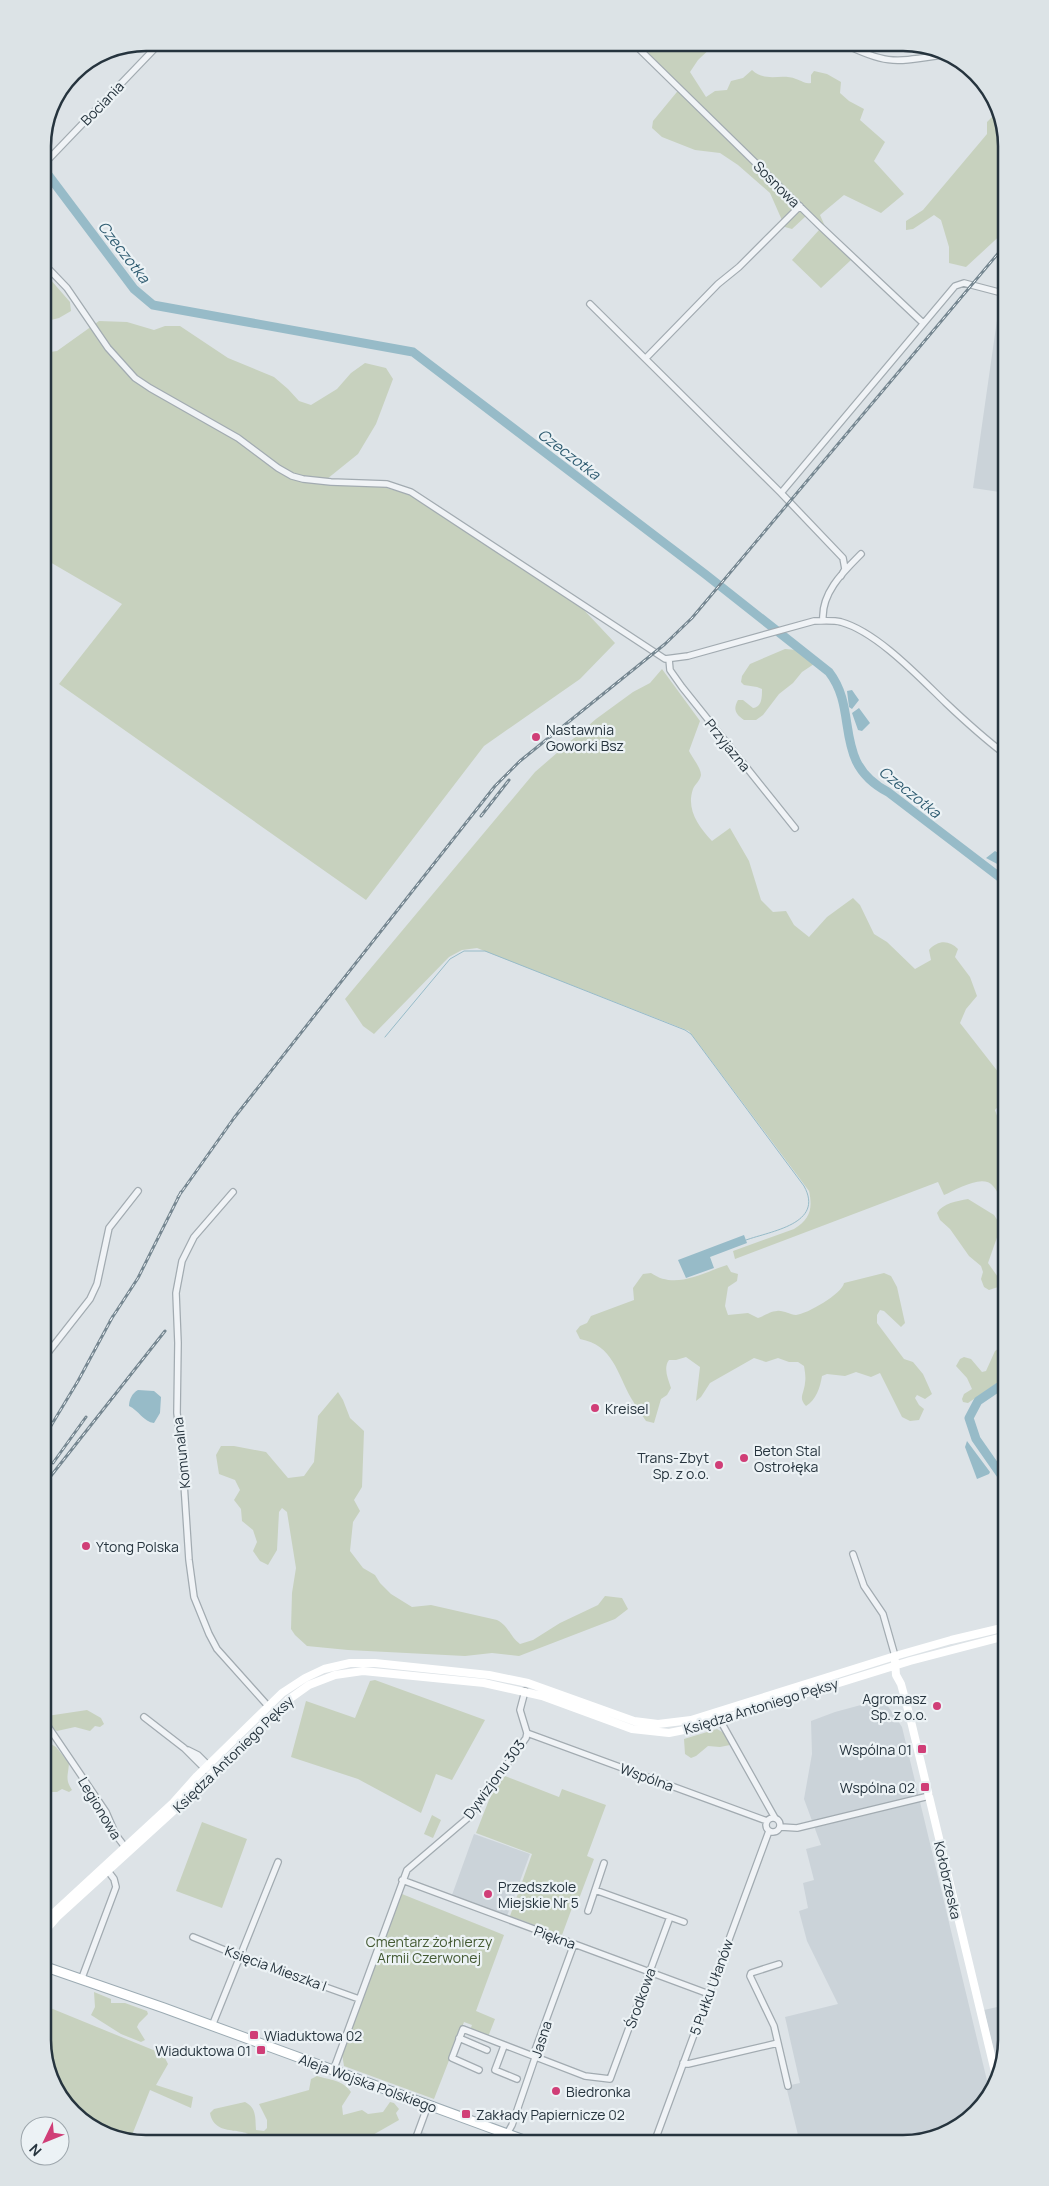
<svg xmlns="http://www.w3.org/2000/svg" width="1049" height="2186" font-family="Manrope,sans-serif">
<rect width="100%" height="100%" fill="#dde3e7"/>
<path fill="#cbd3d9" d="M998 313 1006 314V493L973 488Z
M883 1699 902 1727 990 2093 989 2098 942 2136 903 2143H800L786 2086 800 2083 785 2017 838 2004 807 1941 799 1911 808 1908 803 1883 814 1880 806 1849 821 1845 804 1799 812 1754 811 1721 835 1712Z
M474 1834 530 1854 507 1916 452 1895Z
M1006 2005V2040L998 2068 984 2010Z
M422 2132 453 2143H417Z"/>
<path fill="#c7d1be" d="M637 43H716L698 60 690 72 706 97 715 91 727 90 731 81 743 78 752 70C766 83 781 73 796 79 803 81 804 84 811 83V75L814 71 827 74 841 82 840 93 849 101 864 109 860 120 885 142 874 161 904 194 881 213 844 195 820 215 831 240 851 260 821 288 792 260 819 230 806 216 792 229 785 227 770 193 738 165 720 153 695 150 662 137 652 128 653 121 681 87Z
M999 110 1006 146V230L966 267 949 263V247L941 220 934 215 913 229 906 230V221L923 210 987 134V122Z
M43 271 70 302 71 311 59 318 43 322Z
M99 321 127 322 154 330 165 326H180L228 358 274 377 288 389 299 401 311 405 337 389 351 373 365 363 386 368 393 379 376 424 358 454 327 479 331 486 376 485 411 495 583 609 615 643 580 679 484 746 366 900 59 684 122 604 43 558V353L57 351Z
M785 649 797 650 814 664 802 672 793 683 779 694 763 715 756 720H744C735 714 733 709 738 700H743L753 708C762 707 762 697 762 689L757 687 744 685 741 682 742 676 750 664Z
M662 669 700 721 689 751C692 757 701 768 701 775 700 781 695 784 693 789 686 809 698 826 712 841L730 828 749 861 761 900 773 912 786 911 794 925 809 937 827 917 853 898 860 905 874 934 887 942 915 969 931 960 929 950C938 940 949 940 958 949L955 957 970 977 977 996 966 1009 960 1023 1006 1082 1005 1099 995 1110 1003 1133 1006 1136V1216C1003 1207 1000 1193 993 1186 983 1173 956 1190 944 1195L938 1182 735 1259 733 1251 794 1229C810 1219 813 1209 809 1191L689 1031 477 948 462 950 449 957 374 1034 363 1026 345 999 535 772 596 719 633 692 650 683Z
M968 1199 994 1215 1001 1226 988 1263 1000 1280 998 1287 989 1290 984 1287 981 1279 983 1272 981 1266 969 1256 950 1229 940 1220 937 1213C943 1203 957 1201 968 1199Z
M727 1265 731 1272 738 1274 737 1281 728 1287 725 1306 728 1315 748 1313 758 1318C764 1316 771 1311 777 1311 783 1310 790 1315 796 1315 807 1314 842 1294 844 1283L884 1273 891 1276 897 1287 905 1323 901 1327 884 1311 880 1310 877 1315V1323L904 1359 913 1362 923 1374 932 1394 925 1399 917 1395 915 1398 919 1405 924 1409 919 1420 910 1421 902 1417 880 1373 871 1377 856 1372 845 1376 827 1374 822 1376C820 1388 816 1400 806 1406 798 1398 804 1394 805 1383 806 1378 805 1372 804 1366L798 1362H789L778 1358 766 1362 754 1358 710 1383 701 1397 696 1401 700 1367 686 1357 676 1360H669C663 1368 668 1379 671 1388L667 1395 661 1399 654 1423 646 1421C641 1414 636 1406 631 1398 617 1373 613 1345 580 1339L576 1331 580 1326 587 1323 591 1316 634 1300 633 1288 643 1274 651 1273C675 1290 702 1273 727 1265Z
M1006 1343V1365L1001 1372 1000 1381 968 1403 963 1402 962 1399 964 1394 972 1389 967 1378 956 1366 960 1359 964 1357 971 1359 982 1372 986 1371 995 1351Z
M338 1392 343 1400 350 1418 364 1431 362 1487 354 1500 360 1511 353 1522 350 1551 363 1568 375 1575 380 1583 391 1594 412 1607 431 1605 497 1620C509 1626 510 1637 520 1644L533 1640 560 1623 598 1605 605 1596 622 1598 628 1609 615 1619 519 1656 492 1653 465 1656 348 1650 307 1646 295 1635 291 1629 292 1593 296 1568 287 1512 282 1508 279 1512 277 1550 268 1565 260 1561 253 1551 257 1542 253 1530 242 1521 241 1509 234 1500 240 1490 235 1480 219 1474 216 1455 221 1446H234L266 1452 288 1478 304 1476 314 1462 318 1416Z
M375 1680 485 1720 452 1780 436 1774 421 1813 358 1779 291 1757 306 1701 355 1718 370 1681Z
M87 1710 101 1718 104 1724 100 1727 95 1726 90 1731 75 1727 57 1731 51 1727 46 1720 47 1716Z
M43 1727 45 1731 46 1741 56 1747 69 1763C68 1777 65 1779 72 1790L69 1792 62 1789 57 1792H52L43 1787Z
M717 1729 724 1733 730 1745 720 1747 708 1746 696 1756 691 1758 685 1754 684 1739Z
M505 1776 559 1797 562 1789 606 1805 587 1856 594 1859 577 1904 572 1908 562 1935 510 1916 532 1854 476 1833 496 1782Z
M432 1815 441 1820 433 1838 424 1834Z
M202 1822 247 1839 222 1908 176 1891Z
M402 1894 504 1935 476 2011 495 2019 488 2037 470 2030 472 2025 464 2022 434 2099 344 2066 342 2054Z
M94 1992 111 1999V2003H125L147 2011 148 2014 139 2023 137 2027 145 2040 141 2042 121 2034 91 2015 95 2007Z
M43 2005 163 2054 168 2064 156 2085 193 2097 191 2108 150 2090 130 2140 83 2122 50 2079 45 2053 50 2042 43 2041Z
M317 2076C330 2080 343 2080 351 2092L342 2106 343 2115 362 2110 368 2114 383 2112 390 2102 394 2103 399 2109 396 2113 399 2120 371 2136 351 2143H254C252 2122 215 2141 210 2113L214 2109 245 2102C257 2108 255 2118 256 2130L264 2131 267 2128V2120L259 2104 309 2090 311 2079Z"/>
<path fill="#97bbc8" d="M852 690 859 700 852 709 849 707 847 691Z
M859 708 870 723 862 731 858 730 852 713Z
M995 851 1005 857V863L1001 866 986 858Z
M744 1235 747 1243 710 1257 714 1268 686 1278 678 1260Z
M138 1390 154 1391 161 1397 160 1413 154 1423C144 1422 138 1410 129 1406 129 1400 132 1393 138 1390Z
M967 1441 990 1472 989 1474 977 1479 965 1447Z"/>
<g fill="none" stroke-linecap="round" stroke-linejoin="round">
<path stroke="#97bbc8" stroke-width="1" d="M385 1037 450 959 464 951H485L685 1030 691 1034 804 1186C825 1224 771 1231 746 1240"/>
<path stroke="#97bbc8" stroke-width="9" d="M43 168 134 289 153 305 413 352 705 574 829 672C860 712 831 762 888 792L1006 882
M1006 1482 976 1439 969 1418 978 1401 1006 1382"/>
<defs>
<path id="street" d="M633 43 819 225 923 323
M842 43C887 65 894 62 943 55
M43 165 160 43
M43 263 67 288 108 348 135 378 150 388 238 438 278 468 292 476 303 479 331 482 387 484 411 492 665 659 688 656 814 621C823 621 833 620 841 622 877 632 919 677 946 703 965 721 985 739 1006 755
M590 304 781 493
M646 358 718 284 739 267 800 206
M841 576 845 569 843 558 781 493 955 286 964 283 1006 294
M823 620C821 593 843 572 861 554
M669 659 670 670 682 687 795 828
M233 1192 194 1237 182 1261 176 1293 178 1343 177 1413 182 1453 189 1560 194 1597 209 1634 217 1649 268 1706
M43 1359 90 1299 97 1284 109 1228 138 1191
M853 1554 864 1586 883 1614 895 1656
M144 1717 184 1748 205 1769 213 1773
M43 1719 106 1812 116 1835 125 1847
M720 1720 775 1818
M527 1733 767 1821
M188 1750 198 1755 210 1767
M766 1825a7 7 0 1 1 14 0a7 7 0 1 1-14 0Z
M781 1827 797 1828 929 1796
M402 1880 709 1994
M595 1890 684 1922
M588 1911 604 1863
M193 1937 239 1956 359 1999
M779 1964 751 1973 750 1976 774 2026 788 2086
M83 1975 116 1887 114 1879 108 1871
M212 2026 278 1862
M459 2038 487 2050
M504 2046 495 2070 517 2079
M683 2063 688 2064 778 2043
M479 2070 452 2058 463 2029 585 2076 610 2079 670 1917
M333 2071 407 1870 469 1817 526 1738 527 1733 520 1710 525 1691
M414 2143 428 2105
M502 2143 512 2125 535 2058 534 2053 574 1944
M654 2143 769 1831"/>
<path id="primary" d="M43 1966 164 2008 532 2143"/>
</defs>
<use href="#street" stroke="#a2abb1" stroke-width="8"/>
<use href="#primary" stroke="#9cabb3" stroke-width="11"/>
<use href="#street" stroke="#f0f3f6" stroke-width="5.5"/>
<path stroke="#fff" stroke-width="8" d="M895 1661 896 1675 901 1684 910 1717 996 2076
M43 1923 173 1803 197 1776 282 1693 305 1678 324 1669 350 1663H375L489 1675 528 1683 634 1721 658 1724 691 1720 895 1656 951 1640 1006 1627
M43 1933 57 1917 181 1804 288 1700 309 1685 335 1675 363 1671 484 1683 542 1696 632 1729 669 1733 694 1728 910 1661 1006 1636"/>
<use href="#primary" stroke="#fff" stroke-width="9"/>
<defs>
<path id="rail" d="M481 816 509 780
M178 1197 234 1118 495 786 520 761 665 644 692 618 1006 244
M110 1321 138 1278 181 1192
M43 1439 78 1381 113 1316
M53 1463 86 1417
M43 1486 165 1331"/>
</defs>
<use href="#rail" stroke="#768791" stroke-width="3"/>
<use href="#rail" stroke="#ecf2f5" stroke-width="1" stroke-dasharray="4" stroke-linecap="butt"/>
</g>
<g fill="#d03e77" stroke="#ecf2f5" stroke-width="2">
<circle cx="536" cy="737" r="5"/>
<circle cx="595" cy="1408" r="5"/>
<circle cx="744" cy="1458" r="5"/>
<circle cx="719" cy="1465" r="5"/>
<circle cx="86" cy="1546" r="5"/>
<circle cx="937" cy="1706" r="5"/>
<rect x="917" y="1744" width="10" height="10" rx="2.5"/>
<rect x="920" y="1782" width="10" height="10" rx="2.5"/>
<circle cx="488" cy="1894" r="5"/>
<rect x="249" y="2030" width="10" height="10" rx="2.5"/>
<rect x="256" y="2045" width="10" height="10" rx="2.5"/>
<circle cx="556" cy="2091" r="5"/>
<rect x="461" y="2109" width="10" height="10" rx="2.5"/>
</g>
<g text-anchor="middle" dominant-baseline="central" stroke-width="4.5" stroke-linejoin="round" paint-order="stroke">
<g font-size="14" fill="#26343e" stroke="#ecf2f5">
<text transform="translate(102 103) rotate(-46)">Bociania</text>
<text transform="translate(777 184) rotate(45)">Sosnowa</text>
<text transform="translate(728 745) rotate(51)">Przyjazna</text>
<text transform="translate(181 1453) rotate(-96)">Komunalna</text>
<text transform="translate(761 1706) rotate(-17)">Księdza Antoniego Pęksy</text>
<text transform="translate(233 1754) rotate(-44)">Księdza Antoniego Pęksy</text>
<text transform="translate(647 1777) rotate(20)">Wspólna</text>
<text transform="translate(494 1779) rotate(-54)">Dywizjonu 303</text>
<text transform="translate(100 1808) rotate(59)">Legionowa</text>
<text transform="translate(948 1880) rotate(77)">Kołobrzeska</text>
<text transform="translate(555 1937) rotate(20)">Piękna</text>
<text transform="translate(276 1968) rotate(20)">Księcia Mieszka I</text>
<text transform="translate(711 1987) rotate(-70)">5 Pułku Ułanów</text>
<text transform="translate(640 1998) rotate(-70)">Środkowa</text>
<text transform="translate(541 2039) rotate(-72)">Jasna</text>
<text transform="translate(368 2083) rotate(20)">Aleja Wojska Polskiego</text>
</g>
<g font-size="14" fill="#26343e" stroke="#ecf2f5" text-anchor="start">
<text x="546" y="729">Nastawnia<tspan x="546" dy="16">Goworki Bsz</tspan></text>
<text x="605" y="1408">Kreisel</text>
<text x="754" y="1450">Beton Stal<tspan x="754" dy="16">Ostrołęka</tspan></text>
<text x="709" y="1457" text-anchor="end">Trans-Zbyt<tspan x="709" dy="16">Sp. z o.o.</tspan></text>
<text x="96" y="1546">Ytong Polska</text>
<text x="927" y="1698" text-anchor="end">Agromasz<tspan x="927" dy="16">Sp. z o.o.</tspan></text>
<text x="912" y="1749" text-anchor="end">Wspólna 01</text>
<text x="915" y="1787" text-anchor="end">Wspólna 02</text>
<text x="498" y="1886">Przedszkole<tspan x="498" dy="16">Miejskie Nr 5</tspan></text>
<text x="264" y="2035">Wiaduktowa 02</text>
<text x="251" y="2050" text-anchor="end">Wiaduktowa 01</text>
<text x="566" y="2091">Biedronka</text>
<text x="476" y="2114">Zakłady Papiernicze 02</text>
</g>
<g font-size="14" fill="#445a33" stroke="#ecf2f5">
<text x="429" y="1941">Cmentarz żołnierzy<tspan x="429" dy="16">Armii Czerwonej</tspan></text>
</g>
<g font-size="15" font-style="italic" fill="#305d72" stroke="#ecf2f5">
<text transform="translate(124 252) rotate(52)">Czeczotka</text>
<text transform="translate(569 454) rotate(37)">Czeczotka</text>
<text transform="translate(910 792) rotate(38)">Czeczotka</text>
</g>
</g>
<path d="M0 0H1049V2186H0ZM146 51H903A95 95 0 0 1 998 146V2040A95 95 0 0 1 903 2135H146A95 95 0 0 1 51 2040V146A95 95 0 0 1 146 51Z" fill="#dce3e6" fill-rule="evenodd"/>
<path fill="none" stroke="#26343e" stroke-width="2.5" d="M146 51H903A95 95 0 0 1 998 146V2040A95 95 0 0 1 903 2135H146A95 95 0 0 1 51 2040V146A95 95 0 0 1 146 51Z"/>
<g transform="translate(45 2141) rotate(227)"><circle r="24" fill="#ecf2f5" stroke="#9da6ac"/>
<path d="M0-4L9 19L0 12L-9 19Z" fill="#d03e77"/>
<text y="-8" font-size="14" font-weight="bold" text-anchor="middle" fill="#26343e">N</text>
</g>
</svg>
